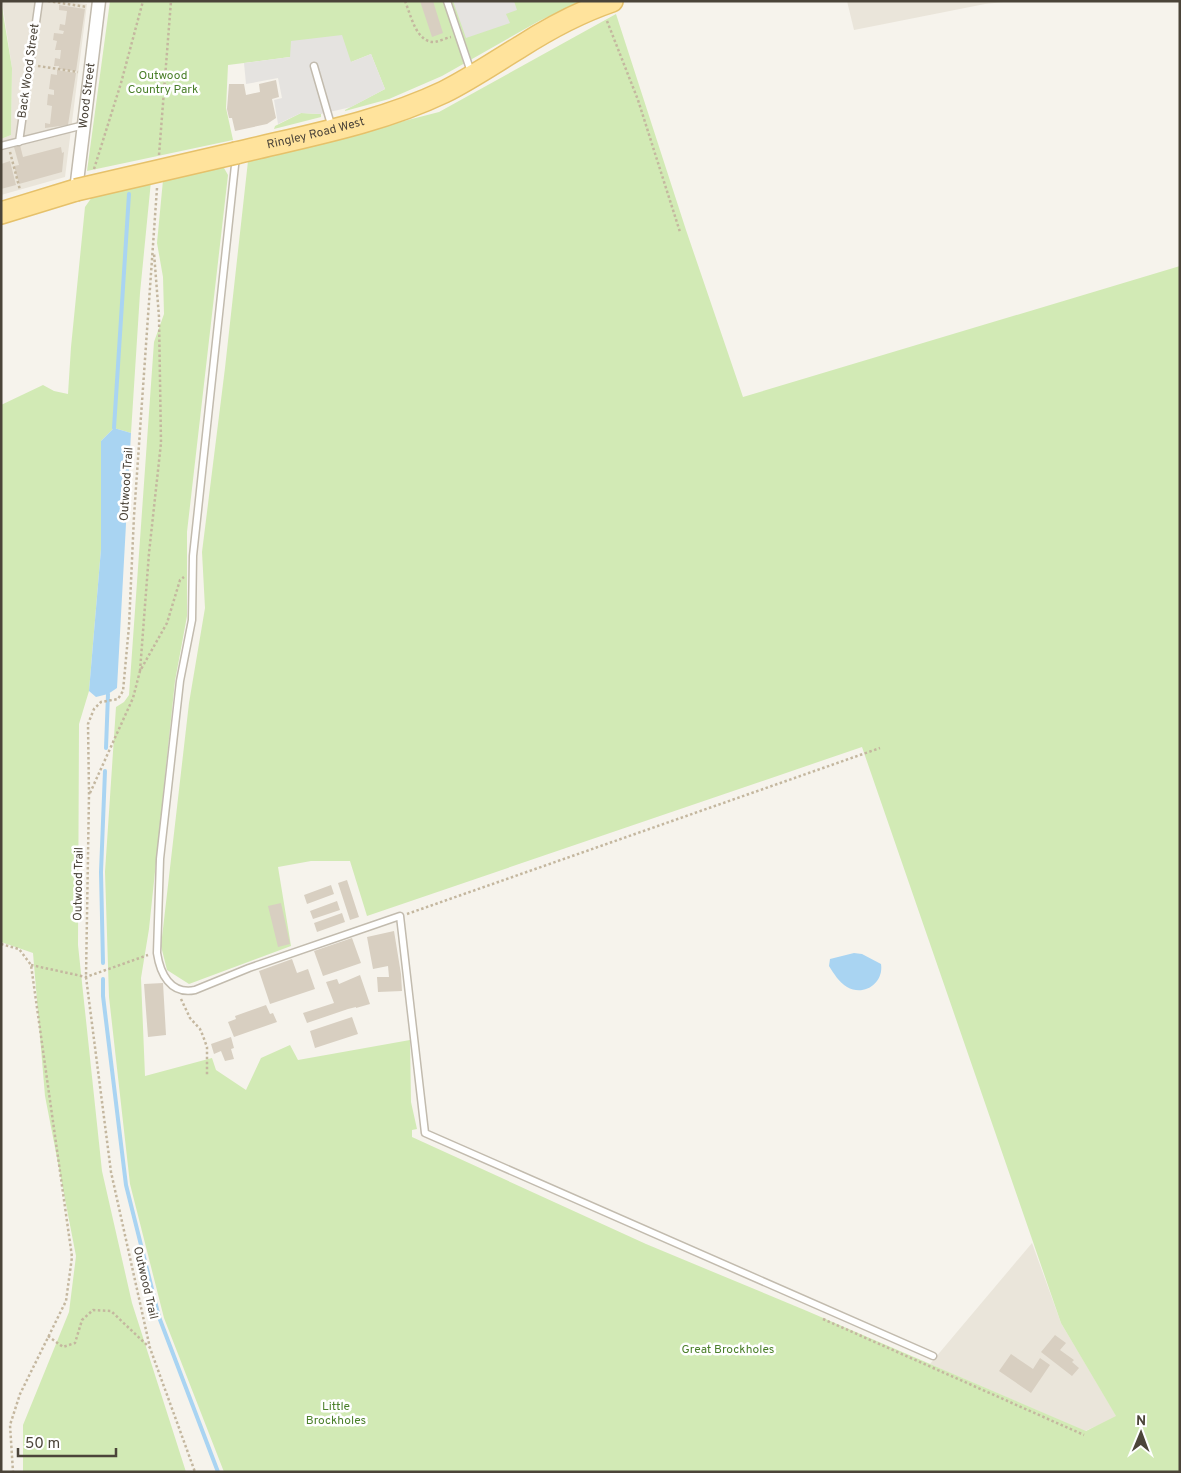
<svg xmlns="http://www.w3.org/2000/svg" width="1181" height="1473" font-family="Overpass,sans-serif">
<rect width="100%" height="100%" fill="#f6f3ec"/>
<path fill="#eae5da" d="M2 1H58L87 4 65 177 1 195V139L11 135 12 68Z
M847 1H1013L985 4 854 30Z
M1032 1243 1061 1323 1117 1417 1085 1431 930 1364Z"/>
<path fill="#d2eab5" d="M1 1 12 68 11 135 1 139Z
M110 1H581L539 21 442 76 389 99 345 111V110L385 89 371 54 351 62 290 57 228 65 226 108 233 140 87 171Z
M616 14 686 230 743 397 1180 266V1472H224L164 1318 130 1184 109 997 105 872 116 707 124 702 129 695 154 342 164 314 163 277 157 243 163 180 219 165 224 168 228 175 187 532V616L175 681 149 929 141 978 145 1076 212 1058 216 1070 246 1090 261 1058 290 1045 298 1060 410 1040 411 1102 417 1129 412 1130V1137L646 1244 807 1311 1086 1431 1116 1416 1061 1323 862 747 367 916 350 861H311L278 867 291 946 189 984 167 970 161 946 189 703 205 608 202 552 225 368 248 161 439 112Z
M301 113 321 114V117L274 129 275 126Z
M151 181 140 293 131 433 114 428 101 441V549L89 691 79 724 78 945 102 1171 132 1303 186 1472H23V1425L69 1312 76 1256 45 1096 33 953 1 942V405L43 385 54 391 68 394 71 347 85 207 92 197 97 194Z"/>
<path fill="#e5e3e0" d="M453 1H514L517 10 506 14 510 23 466 38Z
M342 35 351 62 371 54 385 89 351 107 321 114 301 113 278 124 274 100 282 98 278 78 246 84 244 63 290 57 291 41Z"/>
<path fill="#a9d4f2" d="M114 428 131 433 117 688 108 694 96 697 89 691 101 549V441Z
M854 953 862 954 881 964C884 983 864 997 847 987 839 982 834 974 829 966L830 959Z"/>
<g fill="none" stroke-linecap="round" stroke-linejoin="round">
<path stroke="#a9d4f2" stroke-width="4" d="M114 428 129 194
M106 748 108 694
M103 963 101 872 105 771
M103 979V996L126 1185 159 1317 218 1472"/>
</g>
<path fill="#d8cfc1" d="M420 1H433L443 33 432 37Z
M59 5 85 9 76 71 59 69V66H54L55 58 60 59 61 50H55L57 41 53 40 54 33 63 34 64 31 59 30 60 24 65 25 67 11 59 10Z
M57 70 76 73 68 125 45 128V123L50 124 52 106 47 105 48 94 54 95V90L49 89 51 74 57 75Z
M276 80 279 97 272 99 276 118 267 124 235 131 232 118H229L227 109 229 84H244L246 95 260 92 259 84Z
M20 145 23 157 61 147 62 153 64 152 62 172 19 184 14 166 19 165 14 147Z
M10 161 16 185 1 189V164Z
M347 880 359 917 350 920 338 883Z
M331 885 334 894 307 904 304 895Z
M337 901 340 910 313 919 310 911Z
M281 903 290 944 278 947 268 906Z
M342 913 345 922 317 932 314 923Z
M394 931 401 974 402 991 378 992 377 977H389L388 966 373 969 367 937Z
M352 938 361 963 323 976 314 951Z
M292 959 297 973 308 969 315 989 270 1004 259 971Z
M360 975 370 1004 356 1008V1007L348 1009 307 1023 303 1013 334 1003 326 982 337 979 339 984Z
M163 983 166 1035 148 1037 144 984Z
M266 1005 270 1014 273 1013 277 1022 234 1037 228 1022 236 1019 235 1016Z
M352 1017 358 1034 315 1048 310 1031Z
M231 1037 234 1048 231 1049 234 1059 225 1061 221 1051 214 1054 211 1044Z
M1055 1335 1066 1343 1060 1350 1074 1360 1072 1362 1079 1368 1072 1376 1041 1352Z
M1011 1354 1033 1369 1040 1358 1050 1365 1031 1393 999 1371Z"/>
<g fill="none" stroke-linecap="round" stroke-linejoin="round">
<defs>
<path id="lane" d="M447 1 471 72
M314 66 332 128
M19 142 39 1
M1 146 84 125
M236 156 193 556 192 620 180 681 160 859 157 953C160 973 170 995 195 990L249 968 400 916 425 1133 933 1356"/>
<g id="street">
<path id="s1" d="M76 190 99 1"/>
</g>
<g id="primary">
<path id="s2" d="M236 153C306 136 379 123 444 92 470 79 495 62 520 47 548 29 580 12 612 1"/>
<path d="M1 213 76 190"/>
</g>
</defs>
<use href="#lane" stroke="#c2bbae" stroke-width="9"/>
<use href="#street" stroke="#c2bbae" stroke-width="15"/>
<use href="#primary" stroke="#e6c16a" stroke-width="24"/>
<path stroke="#c4b79f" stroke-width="2.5" stroke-dasharray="2.5 2.5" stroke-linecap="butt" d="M48 1 87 7
M405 1C411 15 416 43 435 42 440 41 446 38 451 37
M607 21 638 100 680 232
M38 66 78 72
M10 152 20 190
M159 155 171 1
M94 169 121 83 143 1
M157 188 134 516 129 626 123 691 118 699 101 702 94 709 88 724 89 794 86 977 111 1172 150 1348 195 1472
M140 671 149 553 161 443 159 317 154 253
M90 793 133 698 140 671 167 623 180 580 184 577
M407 914 880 748
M1 944 19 949 31 965 72 1257 66 1301 20 1394 10 1425 13 1472
M31 965 86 977 148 955
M181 999 190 1018 200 1029 203 1036 207 1047V1076
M823 1319 1084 1435
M48 1336 63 1347 75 1343 82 1320 93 1310 111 1311 149 1347"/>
<use href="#lane" stroke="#fff" stroke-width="6"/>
<use href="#street" stroke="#fff" stroke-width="12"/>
<use href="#primary" stroke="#ffe39c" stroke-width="21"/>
<defs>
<path id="primary-bridge" d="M76 190 236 153"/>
</defs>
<use href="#primary-bridge" stroke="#e6c16a" stroke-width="24" stroke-linecap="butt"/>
<use href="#primary-bridge" stroke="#ffe39c" stroke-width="21"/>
</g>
<g text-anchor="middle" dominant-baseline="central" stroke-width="5" stroke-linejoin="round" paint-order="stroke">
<g font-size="12" fill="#4b4439" stroke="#fff">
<text transform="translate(29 71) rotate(-82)">Back Wood Street</text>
<text stroke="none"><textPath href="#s1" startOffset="95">Wood Street</textPath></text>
<text stroke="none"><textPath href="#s2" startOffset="82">Ringley Road West</textPath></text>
<text transform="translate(127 484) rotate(-86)">Outwood Trail</text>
<text transform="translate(79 884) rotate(-89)">Outwood Trail</text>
<text transform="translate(145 1283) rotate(77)">Outwood Trail</text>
</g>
<g font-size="12" fill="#4a7f2a" stroke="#fff">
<text x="163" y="76">Outwood<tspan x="163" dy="14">Country Park</tspan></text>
<text x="728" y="1350">Great Brockholes</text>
<text x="336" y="1407">Little<tspan x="336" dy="14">Brockholes</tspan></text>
</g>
</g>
<rect width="1181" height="1473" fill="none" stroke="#4b4439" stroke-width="5"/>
<g transform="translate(1141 1433) rotate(1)" stroke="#ffffff" stroke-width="4" paint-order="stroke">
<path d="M0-4L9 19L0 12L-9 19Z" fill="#4b4439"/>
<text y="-8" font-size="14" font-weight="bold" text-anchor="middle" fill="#4b4439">N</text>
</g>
<path d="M18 1448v8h98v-8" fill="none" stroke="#4b4439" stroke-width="2.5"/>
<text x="25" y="1448" font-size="15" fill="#4b4439" stroke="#ffffff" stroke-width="4" paint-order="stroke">50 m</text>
</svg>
